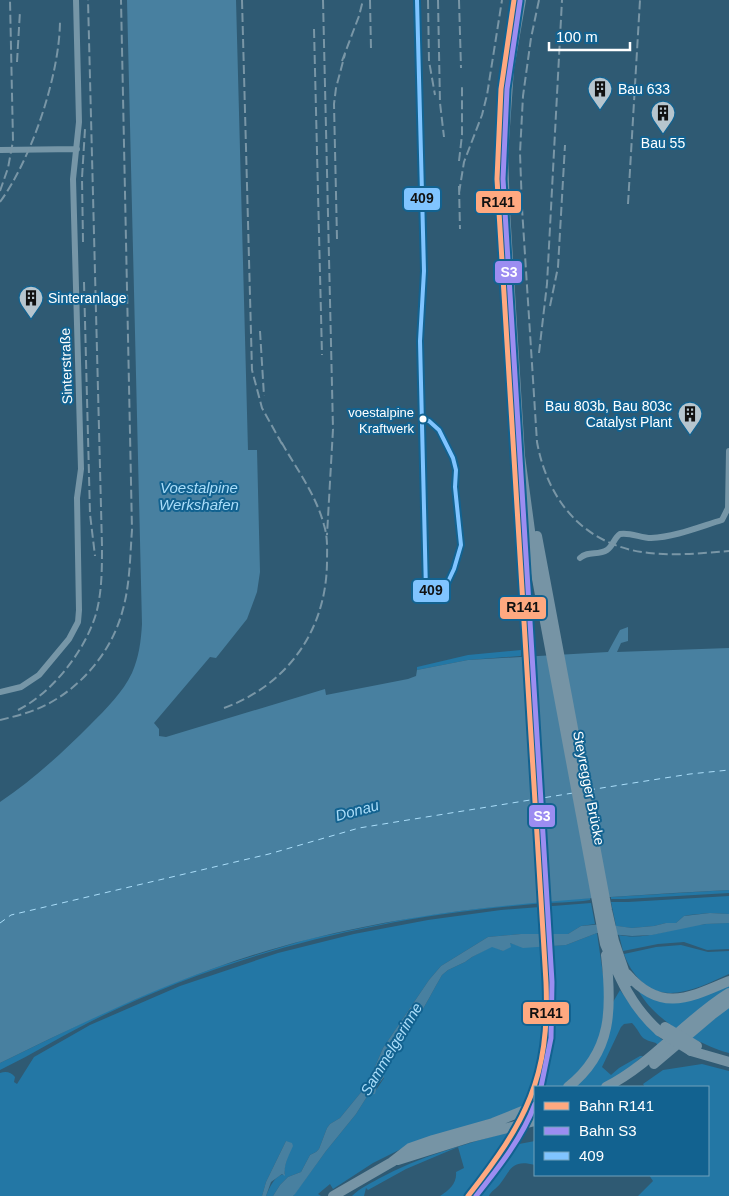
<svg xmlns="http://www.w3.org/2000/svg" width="729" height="1196" font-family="Helvetica,sans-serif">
<rect width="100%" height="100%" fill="#2f5a73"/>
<path fill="#2377a5" d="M521 650V656L468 660 417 670V667L468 655Z
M729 890V893L625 899H611V897Z
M729 896V914L710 913 689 915 684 916 676 923H666L654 926 632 928 616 926 611 902H628Z
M590 898V900C572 903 553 902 534 904 481 909 429 915 376 926 283 944 189 974 104 1015 68 1032 35 1053 0 1070V1063L105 1012 170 984 220 966 308 939 420 916 538 901Z
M591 903 595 924 581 926 568 934H521L488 937 441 966 429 980 383 1048 367 1085 340 1118 330 1124 327 1128 319 1149 316 1152 310 1155 301 1172 288 1177 280 1185 273 1196H266C270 1186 275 1175 285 1174L284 1170 288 1154 286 1141 266 1182 262 1196H0V1073C6 1071 11 1072 15 1077L14 1082 17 1084 34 1057 90 1025 180 986 278 953 354 934 428 920 501 910Z
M729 923V949L707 950 684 942 658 944 623 951 619 935C642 940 666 931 689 926 702 924 716 923 729 923Z
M597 933 605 988 607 1015 592 1059 564 1087H537C549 1050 550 1013 549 973H544C544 989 545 1005 544 1020 543 1050 536 1081 524 1108L405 1147 373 1163 333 1189 330 1184 318 1194 321 1196H293L326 1151 356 1114 368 1095 376 1090 384 1078 380 1071C385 1052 400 1041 412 1026 423 1011 432 992 442 975L448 970 465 962 472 957 492 946 503 951 510 943 523 947 566 945Z
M681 945 708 952 729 951V974C702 986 666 1006 641 981 633 973 628 965 624 954L656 947Z
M729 983V989L678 1030C663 1020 647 1007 638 990L660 999Z
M620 990C633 1008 645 1027 664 1041L659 1047 656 1043C637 1038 644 1036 632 1023L624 1024 621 1027 602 1067 611 1075 619 1068 640 1056H643L617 1078 599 1087H572L586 1074 613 1002Z
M729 1007V1053C713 1049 706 1044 691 1038Z
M702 1064 729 1071V1196H638L653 1181 649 1175H708V1087H645L643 1084 663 1070Z
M512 1131 465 1196H440C450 1190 457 1183 456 1172L464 1168 458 1147 406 1169 368 1190 366 1188 364 1196H352C359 1189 369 1184 378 1179 420 1156 467 1144 512 1131Z
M535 1141V1165C512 1159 511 1169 500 1184 496 1189 491 1191 489 1196H475L507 1152 519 1144Z"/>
<path fill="#4880a0" d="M127 0H236L248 450H257L260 572 257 592 247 619 216 658 210 657 154 723 159 729V736L166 737 325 689 326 695 408 679 416 676 417 670 468 660 608 652 620 630 628 627V641L621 643 617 652 729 648V890C588 898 448 904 310 939 200 966 102 1013 0 1063V802C34 779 62 753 91 724 106 709 123 692 132 673 139 657 141 641 142 624Z
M710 913 729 914V923L705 924 652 935 632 936 597 933 566 945 523 948 510 943 511 947 503 951 492 947 472 957 465 962 448 970 442 975C432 992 423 1011 412 1026 400 1041 385 1052 380 1071L384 1077 377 1086 375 1094 368 1095 356 1114 326 1151 295 1194 293 1196H273L280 1185 288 1177 301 1172 310 1155 316 1152 319 1149 327 1128 330 1124 340 1118 367 1085 383 1048 429 980 441 966 488 937 521 934H568L581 926 603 924 632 928 654 926 666 923H676L684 916Z
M286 1141 292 1143 293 1146C289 1155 283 1166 285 1176L282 1174 271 1182 266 1196H262L266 1182Z"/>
<path fill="#2f5a73" d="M523 654H528L529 656 544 904H539Z"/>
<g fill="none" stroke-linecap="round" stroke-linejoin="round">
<path stroke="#aaddf9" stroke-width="1" stroke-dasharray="6 5" stroke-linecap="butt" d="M589 790 690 774 729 770
M0 923 11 915 269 854 359 828 573 793"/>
<path stroke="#7696a7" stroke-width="6" d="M0 150 77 149
M580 558C588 550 598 556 607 550 613 546 614 538 620 534 630 532 641 538 651 538 675 537 699 527 722 520L728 508 729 451
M0 692 21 687 39 675 69 639 78 622 79 610 77 498 81 469 73 179 79 122 76 0"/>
<path stroke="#7694a5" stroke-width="10" d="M521 0 509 69 503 155 505 210 520 456 535 568 605 944C620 979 631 1006 659 1031
M537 536 607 910 614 941 628 982
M627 974C661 1013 689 998 729 981
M691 1051 729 1062
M654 1064 713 1014 729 1002
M568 1087C613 1052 612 1007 606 955
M606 1087C653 1063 685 1020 729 993
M398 1160 468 1138 535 1121
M333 1196 392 1162 410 1148 433 1140 493 1123 535 1106"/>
<path stroke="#7996a6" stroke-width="2" stroke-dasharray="9 4" stroke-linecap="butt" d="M242 0 252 370 262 408 282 444
M323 0 333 429 327 535
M370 0 371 49
M428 0 429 61 435 95
M438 0 440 103 444 137
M459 0 461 68
M539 0 531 38 523 96 520 153 522 208 537 442C548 502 585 546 649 553 675 556 703 553 729 551
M314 29 322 355
M342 61 359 16 363 0
M17 62 20 11
M459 161 462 135V86
M459 186 460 229
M0 191 8 168 13 141 10 0
M459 193 464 162 482 115 487 95 502 0
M0 202C32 158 60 74 60 20
M628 204 640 0
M337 239 334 104 336 88 345 54
M83 242 82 178 85 129
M84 282 90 514 95 556
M550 306 558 267 565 145
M260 331 264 396
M539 353 547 284 562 0
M224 708C287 685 326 631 327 563 327 550 328 538 324 525 315 492 295 467 279 438
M18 710C52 693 85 651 96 614 102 592 102 569 102 546L88 0
M0 720C12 717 25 714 37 709 78 692 112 653 123 609 130 584 130 556 132 530L121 0"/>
<path stroke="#7694a5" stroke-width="10" d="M665 1027 697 1046
M659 1031 691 1051"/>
<defs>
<path id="bus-1" d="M417 0 424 271 420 341 426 591 438 590 446 586 454 569 461 545 455 487 456 470 453 458 439 430 429 421 423 419"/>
</defs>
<use href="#bus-1" stroke="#126290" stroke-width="8"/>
<use href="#bus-1" stroke="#80c4ff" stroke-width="4"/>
<defs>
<path id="rail-1" d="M468 1196C526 1122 550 1078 546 982L497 179 501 89 514 0"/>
<path id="rail-2" d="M520 1 507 89 503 179 552 982 551 1038 541 1087
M476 1196C499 1167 522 1138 535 1104"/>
</defs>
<use href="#rail-1" stroke="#126290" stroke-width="9"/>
<use href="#rail-2" stroke="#126290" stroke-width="9"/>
<use href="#rail-1" stroke="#ffa980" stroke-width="5"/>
<use href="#rail-2" stroke="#9c8df1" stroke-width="5"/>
</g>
<defs>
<symbol id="building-pin" viewBox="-11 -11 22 30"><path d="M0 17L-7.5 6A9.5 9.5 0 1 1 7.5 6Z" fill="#b6c5ce" stroke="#126290"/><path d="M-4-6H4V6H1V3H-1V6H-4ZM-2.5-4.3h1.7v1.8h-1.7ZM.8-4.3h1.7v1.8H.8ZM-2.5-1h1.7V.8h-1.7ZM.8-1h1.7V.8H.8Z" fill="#111"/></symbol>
</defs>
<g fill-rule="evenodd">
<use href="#building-pin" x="586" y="75" width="28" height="38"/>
<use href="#building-pin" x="649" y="99" width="28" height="38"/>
<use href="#building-pin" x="17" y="284" width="28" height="38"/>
<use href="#building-pin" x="676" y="400" width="28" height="38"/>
</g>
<circle fill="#fff" stroke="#126290" stroke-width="2" cx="423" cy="419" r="4.5"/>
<g text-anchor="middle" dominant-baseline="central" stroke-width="4" stroke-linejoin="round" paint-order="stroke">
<g font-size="13" fill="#fff" stroke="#126290" text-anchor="end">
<text x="414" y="412">voestalpine<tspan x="414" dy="16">Kraftwerk</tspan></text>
</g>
<g font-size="14" fill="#fff" stroke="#126290" text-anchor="start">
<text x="618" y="89">Bau 633</text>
<text x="663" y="143" text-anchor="middle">Bau 55</text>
<text x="48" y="298">Sinteranlage</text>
<text x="672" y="406" text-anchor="end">Bau 803b, Bau 803c<tspan x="672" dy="16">Catalyst Plant</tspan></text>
</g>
<g font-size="14" fill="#fff" stroke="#126290">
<text transform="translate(66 366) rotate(-92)">Sinterstraße</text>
<text transform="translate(589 788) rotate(79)">Steyregger Brücke</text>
</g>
<g font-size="15" font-style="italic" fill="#aaddf9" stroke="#126290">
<text x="199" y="487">Voestalpine<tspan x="199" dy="17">Werkshafen</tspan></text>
<text transform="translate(357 810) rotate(-15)">Donau</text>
<text transform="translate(391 1049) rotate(-59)">Sammelgerinne</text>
</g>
</g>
<g stroke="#126290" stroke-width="2">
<rect x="403" y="187" width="38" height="24" rx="5" fill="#80c4ff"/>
<rect x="475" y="190" width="47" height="24" rx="5" fill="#ffa980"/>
<rect x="494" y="260" width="29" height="24" rx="5" fill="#9c8df1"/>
<rect x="412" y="579" width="38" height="24" rx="5" fill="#80c4ff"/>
<rect x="499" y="596" width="48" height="24" rx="5" fill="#ffa980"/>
<rect x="528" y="804" width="28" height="24" rx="5" fill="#9c8df1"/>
<rect x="522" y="1001" width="48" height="24" rx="5" fill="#ffa980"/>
</g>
<g font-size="14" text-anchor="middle" font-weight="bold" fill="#fff">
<text x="509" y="277">S3</text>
<text x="542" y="821">S3</text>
</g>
<g font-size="14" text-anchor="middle" font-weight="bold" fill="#111">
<text x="422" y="203">409</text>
<text x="498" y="207">R141</text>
<text x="431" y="595">409</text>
<text x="523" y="612">R141</text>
<text x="546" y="1018">R141</text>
</g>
<rect x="534" y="1086" width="175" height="90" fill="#126290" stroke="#71a1bc"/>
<rect x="544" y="1102" width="25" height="8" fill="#ffa980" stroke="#71a1bc"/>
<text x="579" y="1111" font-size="15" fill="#ffffff">Bahn R141</text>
<rect x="544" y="1127" width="25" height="8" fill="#9c8df1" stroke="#71a1bc"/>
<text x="579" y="1136" font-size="15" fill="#ffffff">Bahn S3</text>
<rect x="544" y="1152" width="25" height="8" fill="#80c4ff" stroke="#71a1bc"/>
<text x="579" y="1161" font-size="15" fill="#ffffff">409</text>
<path d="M549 42v8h81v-8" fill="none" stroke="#ffffff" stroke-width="2.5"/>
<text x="556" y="42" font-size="15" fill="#ffffff" stroke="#126290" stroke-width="4" paint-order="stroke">100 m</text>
</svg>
